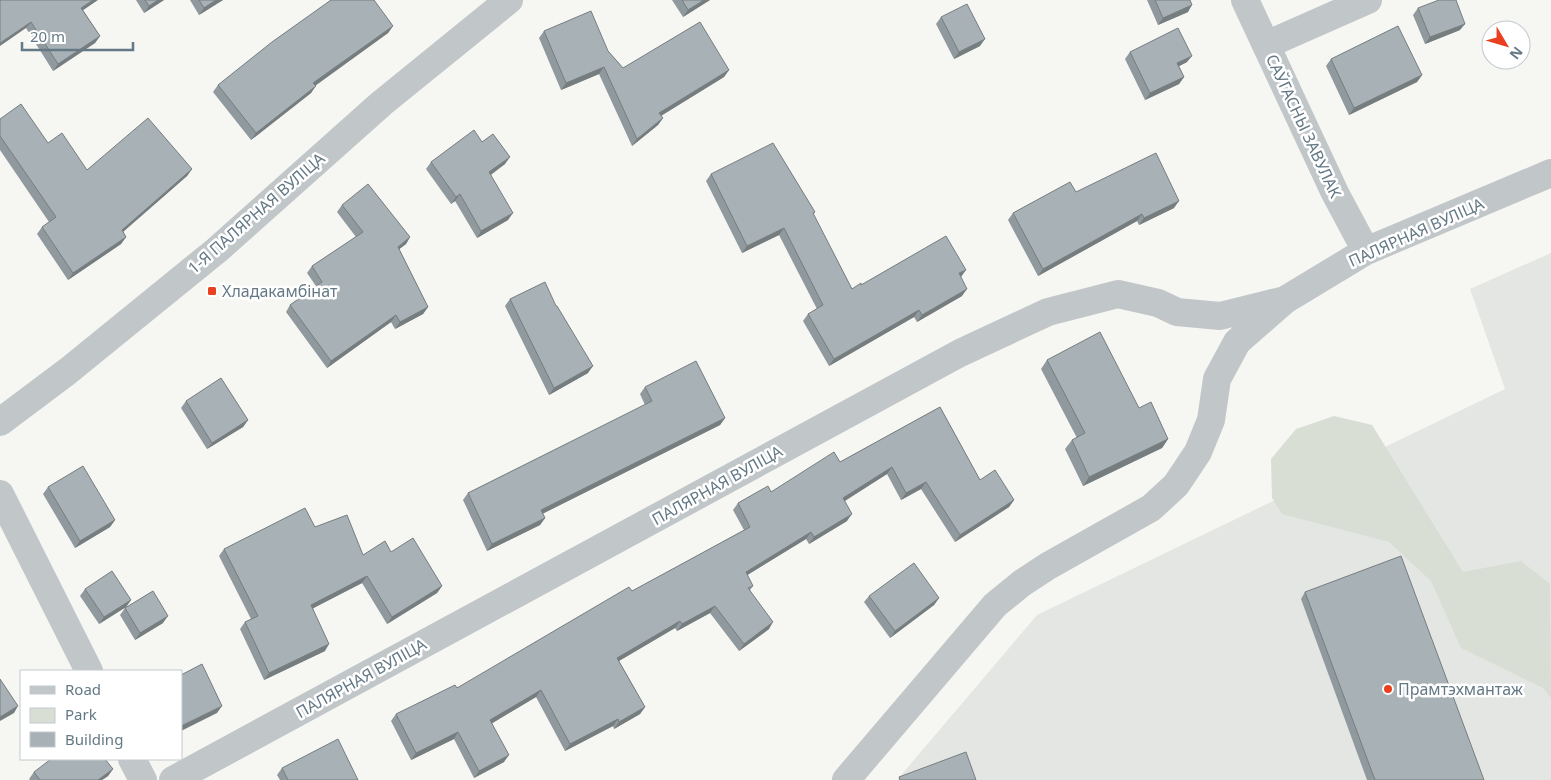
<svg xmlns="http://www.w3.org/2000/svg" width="1551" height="780" font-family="'Noto Sans',sans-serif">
<rect width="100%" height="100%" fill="#f6f6f3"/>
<path fill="#e4e6e4" d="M1551 253V780H897L1037 615 1505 389 1470 289Z"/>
<path fill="#d8ded4" d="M1334 416 1372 425 1463 572 1521 561 1550 584 1551 698 1543 688 1461 648 1431 581 1389 542 1282 514 1272 498 1271 459 1296 429Z"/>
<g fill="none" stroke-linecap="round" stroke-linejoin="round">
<path stroke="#c1c6c9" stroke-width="28" d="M1245 0 1335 193 1366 251
M1266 45 1368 0
M0 422 68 371 217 250 382 103 509 0
M0 494 89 671
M132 759 143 780
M173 780 960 353 1048 312 1118 294 1158 303 1177 312 1220 316 1285 300
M846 780 995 605 1022 583 1048 566 1151 508 1176 485 1198 452 1211 420 1217 379 1237 342 1285 300 1366 251 1551 173"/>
</g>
<path fill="#90999d" d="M0 0 83 10 100 36 95 43 53 71 26 28Z
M136 0H164L144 13Z
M190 0H223L199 15Z
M672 0H710L683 17Z
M1147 0H1190L1188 12 1158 25Z
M1418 8 1460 30 1425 44 1413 15Z
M941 17 980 46 954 59 936 24Z
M393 26 388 33 315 86 311 93 251 140 213 92 218 85Z
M544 31 608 51 623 68 729 70 724 77 661 116 663 118 658 125 632 146 599 74 561 90 539 38Z
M1130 52 1187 62 1179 66 1184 77 1179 84 1145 100 1125 59Z
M1331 59 1422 75 1417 82 1349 115 1326 66Z
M0 119 48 143 87 170 192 169 187 176 123 232 126 237 121 244 68 280 37 234 42 227 49 222 0 150Z
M482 142 505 164 491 175 508 220 477 238 455 201 451 204 426 169 431 162Z
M711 174 815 212 813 215 852 289 861 285 960 277 962 296 917 322 914 317 829 366 803 321 808 314 817 309 779 235 742 253 706 181Z
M1076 192 1174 208 1139 225 1137 221 1038 276 1008 220 1013 213Z
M342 205 410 237 406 244 399 249 428 307 423 314 395 329 391 322 327 368 286 312 290 305 316 286 307 273 312 266 356 237 337 212Z
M510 299 556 306 588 373 549 395 505 306Z
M1047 360 1139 408 1168 439 1162 448 1083 486 1065 449 1072 440 1077 438 1041 369Z
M645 387 725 418 720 425 542 514 545 518 540 525 487 551 463 500 468 493 645 405 640 394Z
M186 401 248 420 243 427 207 449 181 408Z
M940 407 980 480 1014 500 1009 507 955 542 921 489 901 500 887 474 845 501 847 521 809 544 806 539 747 575 753 586 750 590 769 629 739 651 710 613 677 631 675 628 619 661 645 707 640 714 614 729 613 726 565 751 536 697 492 723 504 762 474 778 454 739 411 760 391 721 396 714 457 688 744 530 733 510 738 503 771 492 840 462Z
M48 487 115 520 110 527 75 548 43 494Z
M315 527 363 555 391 552 442 586 437 593 387 624 362 583 313 608 325 651 264 680 240 629 245 622 251 619 219 556 224 549Z
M85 589 131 600 126 607 99 624 80 596Z
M1305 592 1484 780H1367L1301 599Z
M869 596 939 598 934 605 890 638 864 602Z
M125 608 163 623 135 640 120 615Z
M282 768 358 780H280L277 775Z
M113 769 108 776 102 780H30L29 779 34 772Z"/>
<path fill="#767d7f" d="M93 0H98L76 15 81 8Z
M158 0H164L144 13 149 6Z
M216 0H223L199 15 204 8Z
M704 0H710L683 17 688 10Z
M1192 5 1188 12 1158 25 1163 18Z
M31 22 26 28 0 46V43Z
M1465 24 1460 30 1425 44 1430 37Z
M393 26 388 33 309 90 313 83Z
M100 36 95 43 53 71 58 64Z
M985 39 980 46 954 59 959 52Z
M1192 56 1187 62 1172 70 1177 63Z
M604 67 599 74 561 90 566 83Z
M729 70 724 77 654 120 659 113Z
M1422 75 1417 82 1349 115 1354 108Z
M1184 77 1179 84 1145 100 1150 93Z
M316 86 311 93 251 140 256 133Z
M663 118 658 125 632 146 637 139Z
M510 157 505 164 484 179 489 172Z
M192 169 187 176 117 237 122 230Z
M460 194 455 201 451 204 456 197Z
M1179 201 1174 208 1139 225 1144 218Z
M513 213 508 220 477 238 481 231Z
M1142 214 1137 221 1038 276 1043 269Z
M784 228 779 235 742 253 747 246Z
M126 237 121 244 68 280 73 273Z
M410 237 406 244 393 254 398 247Z
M966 270 961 277 954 280 959 273Z
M967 289 962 296 917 322 922 315Z
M428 307 423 314 395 329 400 322Z
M919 310 914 317 829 366 834 359Z
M396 315 391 322 327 368 331 361Z
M593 366 588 373 549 395 554 388Z
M725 418 720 425 536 517 541 510Z
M248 420 243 427 207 449 212 443Z
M1168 439 1162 448 1083 486 1089 477Z
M892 467 887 474 838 505 843 498Z
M926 482 921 489 901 500 906 493Z
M1014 500 1009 507 955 542 960 535Z
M852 514 847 521 809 544 814 537Z
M545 518 540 525 487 551 492 544Z
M115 520 110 527 75 548 80 541Z
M811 532 806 539 741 579 746 572Z
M367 576 362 583 306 612 311 605Z
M442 586 437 593 387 624 392 617Z
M939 598 934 605 890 638 895 631Z
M131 600 126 607 99 624 104 617Z
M715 606 710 613 677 631 682 624Z
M168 616 163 623 135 640 140 633Z
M680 621 675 628 612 665 617 658Z
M773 622 769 629 739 651 744 644Z
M329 644 325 651 264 680 269 673Z
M541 690 536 697 486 727 490 720Z
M18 706 14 713 0 721V717Z
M222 706 217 713 181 731V726Z
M645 707 640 714 614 729 619 722Z
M618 719 613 726 565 751 570 744Z
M458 732 454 739 411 760 416 753Z
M509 755 504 762 474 778 479 771Z
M113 769 108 776 102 780H98Z"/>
<path fill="#a8b2b6" stroke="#767d7f" d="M0 0H93L81 8 100 36 58 64 31 22 0 43Z
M145 0H158L149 6Z
M199 0H216L204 8Z
M331 0H374L393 26 313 83 316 86 256 133 218 85 272 42Z
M682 0H704L688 10Z
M1155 0H1190L1192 5 1163 18Z
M1439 0H1456L1465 24 1430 37 1418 8Z
M967 4 985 39 959 52 941 17Z
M591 11 608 51 623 68 700 22 729 70 659 113 663 118 637 139 604 67 566 83 544 31Z
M1398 26 1422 75 1354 108 1331 59Z
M1178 28 1192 56 1177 63 1184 77 1150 93 1130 52Z
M21 104 48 143 62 133 87 170 148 118 192 169 122 230 126 237 73 273 42 227 56 217 0 136V119Z
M474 130 482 142 493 134 510 157 489 172 513 213 481 231 460 194 456 197 431 162Z
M773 143 815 212 813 213 852 289 861 283V285L946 236 966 270 959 273 967 289 922 315 919 310 834 359 808 314 823 305 784 228 747 246 711 174Z
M1156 153 1179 201 1144 218 1142 214 1043 269 1013 213 1070 182 1076 192Z
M368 184 410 237 398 247 428 307 400 322 396 315 331 361 290 305 322 282 312 266 363 232 342 205Z
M545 282 556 306H557L593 366 554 388 510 299Z
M1100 332 1139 408 1151 402 1168 439 1089 477 1072 440 1085 433 1047 360Z
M696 361 725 418 541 510 545 518 492 544 468 493 652 401 645 387Z
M221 378 248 420 212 443 186 401Z
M940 407 980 480 995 470 1014 500 960 535 926 482 906 493 892 467 843 498 852 514 814 537 811 532 746 572 753 586 748 588 773 622 744 644 715 606 682 624 680 621 617 658 645 707 619 722 618 719 570 744 541 690 490 720 509 755 479 771 458 732 416 753 396 714 455 685 457 688 629 587 632 591 750 527 738 503 768 486 771 492 834 452 840 462Z
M83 466 115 520 80 541 48 487Z
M305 508 315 527 347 515 363 555 385 541 391 552 413 538 442 586 392 617 367 576 311 605 329 644 269 673 245 622 258 616 224 549Z
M1401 556 1484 780H1375L1305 592Z
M914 563 939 598 895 631 869 596Z
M112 571 131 600 104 617 85 589Z
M153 591 168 616 140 633 125 608Z
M202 664 222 706 181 726V675Z
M0 679 18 706 0 717Z
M338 739 358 780H288L282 768Z
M966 752 976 780H900L899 777Z
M51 759H105L113 769 98 780H40L34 772Z"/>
<g fill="#e94020" stroke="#fff" stroke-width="2">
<rect x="207" y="286" width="10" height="10" rx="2.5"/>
<circle cx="1388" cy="689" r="5"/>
</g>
<g text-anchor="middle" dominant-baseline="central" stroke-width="5" stroke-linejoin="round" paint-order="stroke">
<g font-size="16" fill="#647985" stroke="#fff">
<text transform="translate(1304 126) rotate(65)">САЎГАСНЫ ЗАВУЛАК</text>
<text transform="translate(256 213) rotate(-41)">1-Я ПАЛЯРНАЯ ВУЛІЦА</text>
<text transform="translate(1416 232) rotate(-24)">ПАЛЯРНАЯ ВУЛІЦА</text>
<text transform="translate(717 485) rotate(-29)">ПАЛЯРНАЯ ВУЛІЦА</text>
<text transform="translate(361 678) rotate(-29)">ПАЛЯРНАЯ ВУЛІЦА</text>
</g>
<g font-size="16" fill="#647985" stroke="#fff" text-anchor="start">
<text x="222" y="291">Хладакамбінат</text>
<text x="1398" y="689">Прамтэхмантаж</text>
</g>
</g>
<rect x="20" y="670" width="162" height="90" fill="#ffffff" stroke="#c1c9ce"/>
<rect x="30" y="686" width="25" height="8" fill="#c1c6c9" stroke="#c1c9ce"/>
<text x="65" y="695" font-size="15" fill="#647985">Road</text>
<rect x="30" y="708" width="25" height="15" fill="#d8ded4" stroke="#c1c9ce"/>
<text x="65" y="720" font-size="15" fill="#647985">Park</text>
<rect x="30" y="732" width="25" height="15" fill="#a8b2b6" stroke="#c1c9ce"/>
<text x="65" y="745" font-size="15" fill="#647985">Building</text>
<g transform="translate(1506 45) rotate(128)"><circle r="24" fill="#ffffff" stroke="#c1c9ce"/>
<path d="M0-4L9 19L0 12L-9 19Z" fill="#e94020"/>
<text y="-8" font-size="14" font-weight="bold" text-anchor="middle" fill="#647985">N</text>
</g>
<path d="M22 42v8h111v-8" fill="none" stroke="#647985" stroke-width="2.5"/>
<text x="30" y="42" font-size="15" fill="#647985" stroke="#ffffff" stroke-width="4" paint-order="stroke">20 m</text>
</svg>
